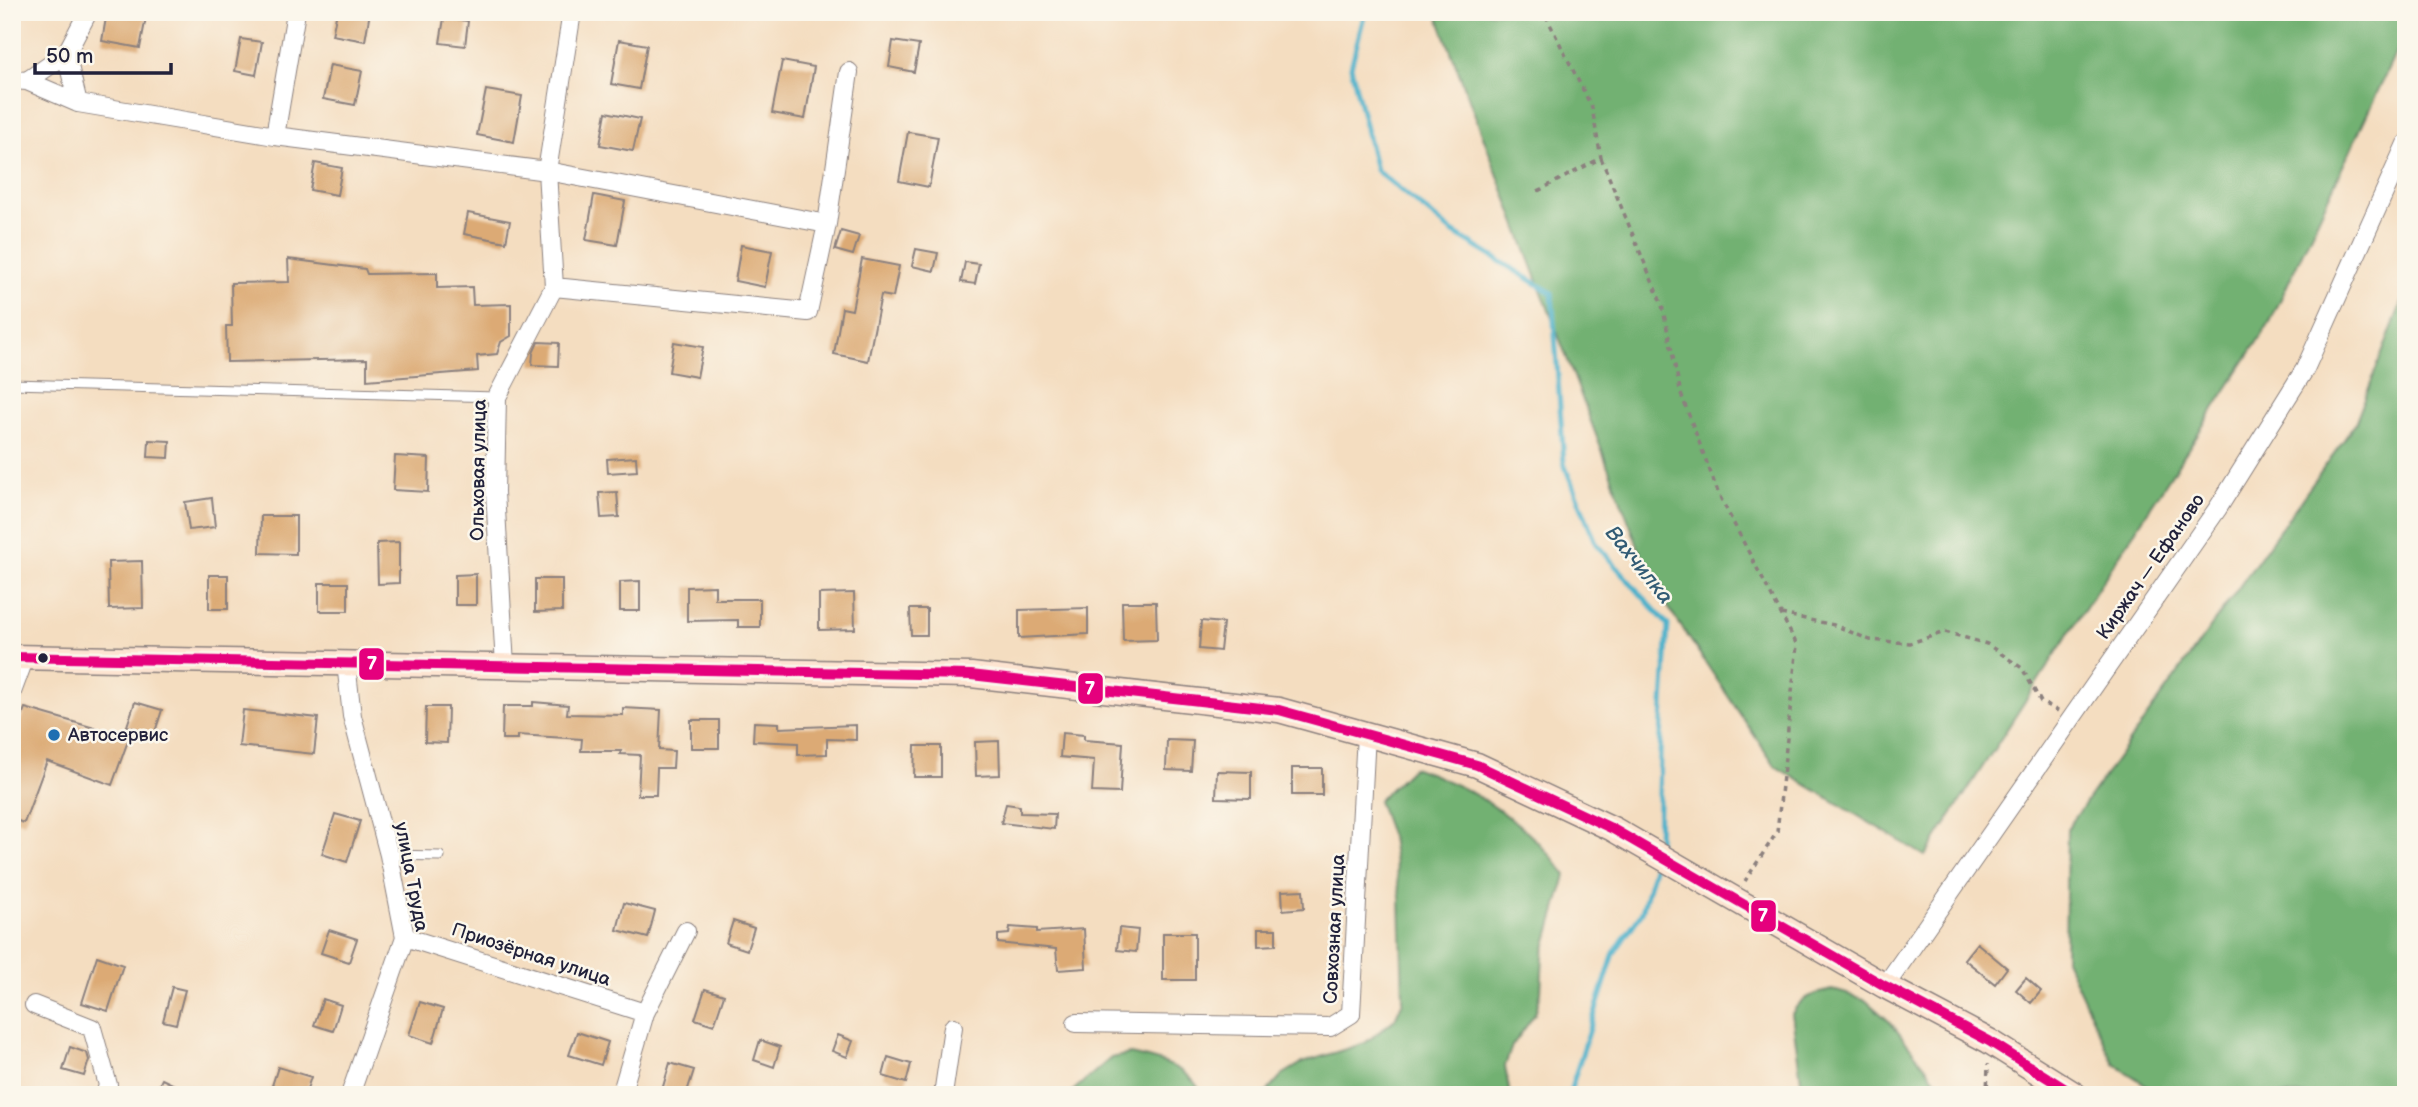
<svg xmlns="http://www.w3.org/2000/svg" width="2418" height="1107" font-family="'Balsamiq Sans',sans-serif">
<rect width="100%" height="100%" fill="#fbf7ec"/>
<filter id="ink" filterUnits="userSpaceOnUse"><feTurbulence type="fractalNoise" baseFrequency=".0143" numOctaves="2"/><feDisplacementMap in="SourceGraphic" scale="14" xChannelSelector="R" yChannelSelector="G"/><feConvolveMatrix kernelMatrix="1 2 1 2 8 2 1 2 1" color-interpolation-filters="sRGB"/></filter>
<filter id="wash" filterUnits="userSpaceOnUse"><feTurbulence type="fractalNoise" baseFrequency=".00686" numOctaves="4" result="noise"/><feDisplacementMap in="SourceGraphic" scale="28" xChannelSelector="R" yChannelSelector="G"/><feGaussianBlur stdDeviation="1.57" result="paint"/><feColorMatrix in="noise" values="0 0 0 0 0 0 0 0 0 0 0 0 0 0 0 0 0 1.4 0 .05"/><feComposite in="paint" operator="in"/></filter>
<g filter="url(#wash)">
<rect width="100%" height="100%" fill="#f4ddc0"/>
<path fill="#72b172" stroke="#4a6a56" stroke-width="2" d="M1436 12H2406V31L2270 322 1925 856 1775 766 1652 583Z
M2406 291V1095H2162L2114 1064 2065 959 2067 829 2355 424Z
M1413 767C1474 788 1528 823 1566 875L1543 955 1541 992 1535 1014 1512 1046 1505 1066 1510 1095H1264L1282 1075 1302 1063 1365 1043 1395 1019 1403 1001 1400 897 1391 837 1378 801Z
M1833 990 1864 999 1890 1022 1939 1084 1940 1095H1803L1792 1014C1800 997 1816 993 1833 990Z
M1130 1054C1157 1060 1190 1066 1202 1095H1068L1111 1058Z"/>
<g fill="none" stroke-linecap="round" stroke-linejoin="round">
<path stroke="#4bb1ca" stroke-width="5" d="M1365 12 1351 67 1376 170 1452 232 1552 293 1564 464 1597 545 1668 625 1660 753 1658 847
M1569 1095 1614 953 1642 912 1656 860"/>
</g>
<g id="blocks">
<path fill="#dcaa74" d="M107 12H147L140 48 102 41Z
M337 12H370L365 41 332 35Z
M444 18 468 21 465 46 440 43Z
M241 39 262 42 256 75 235 71Z
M619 40 647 45 639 89 611 84Z
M893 41 919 45 914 72 889 67Z
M782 61 814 67 805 119 772 113Z
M330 65 362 71 355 105 323 99Z
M486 90 522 96 514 142 477 135Z
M606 112 640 119 633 151 600 145Z
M908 132 938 137 929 187 899 181Z
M315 163 342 168 337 195 310 190Z
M594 195 625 201 617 245 586 240Z
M468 213 510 221 506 242 464 234Z
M841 231 859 236 853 255 835 250Z
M741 245 772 251 765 287 735 281Z
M916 249 938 253 934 271 912 266Z
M288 259 365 269 367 274 437 273V288L472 287 473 305 511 304V336L501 342 497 354 477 356 478 371 367 380V359L227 362 226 326H232L231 283 289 282Z
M862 259 899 266 893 297 881 295 868 361 834 354 842 308 852 310Z
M965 262 979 264 975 284 961 282Z
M538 342 559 343 558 366 532 365 533 353Z
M674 342 703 347 697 377 669 372Z
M149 440 170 441 169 458 148 457Z
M395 456 429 458 428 492 393 490Z
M636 457 637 471 608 473 607 459Z
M617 492 619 517 601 518 599 493Z
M212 498 215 527 189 530 185 502Z
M261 516H296V554L260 553Z
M399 542V583L378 584 377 543Z
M142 561 143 608 109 609 108 562Z
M476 574V605H455V575Z
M209 575H228V609H209Z
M535 579H562V611L535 612Z
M640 581V611H620V582Z
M319 583H348V611H319Z
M715 586V599H760V627H738V620L687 621V587Z
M854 593 855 629 819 630V594Z
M1122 602H1156L1157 640 1123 641Z
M1088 608V634L1019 638V610Z
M910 609H927V635H911Z
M1201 621 1223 623 1220 651 1199 649Z
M135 702 162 710 154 735 127 726Z
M533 702 568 705 567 714 623 715V708L661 710 659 750 674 751 673 768H657L656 795H638L640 755 620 754 621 751H581L582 739 518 735V739H502L503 706H533Z
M426 707H448L447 743 425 742Z
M25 708 129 738 112 785 47 761 24 823 12 819V743Z
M243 710 318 718 314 754 239 746Z
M691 720H719V748H691Z
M754 722 779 723V728L856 725V740L827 739V754L798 755V743L753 741Z
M1062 733 1084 735V740L1123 743 1120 793 1092 792 1094 760 1060 757Z
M1167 740 1193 741 1191 771 1166 770Z
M999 741 1000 775 976 776 975 742Z
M915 746H941V777H914Z
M1292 768H1322V795H1292Z
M1217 771 1251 772V799L1216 798Z
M1006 804 1020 806V813L1055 814 1054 829 1001 823Z
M335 814 360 821 347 862 322 854Z
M1303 890 1304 908 1283 910 1282 891Z
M624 903 655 911 648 938 617 930Z
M733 921 754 928 747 950 726 943Z
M1010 927 1037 929V932L1084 929 1086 968 1058 970 1056 949 998 943V935L1009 934Z
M1119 928 1138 930 1136 952 1117 950Z
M1258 929H1276V945L1258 946Z
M329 930 357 939 349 962 321 953Z
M1163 933H1195V980H1163Z
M1977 943 2007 968 1995 984 1964 959Z
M97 956 123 965 108 1011 82 1003Z
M2026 978 2041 991 2031 1003 2016 990Z
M172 987 185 990 176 1024 163 1021Z
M705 989 724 995 714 1025 695 1019Z
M323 999 341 1005 333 1031 314 1025Z
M420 1002 443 1009 433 1043 409 1035Z
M577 1032 608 1042 601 1065 569 1055Z
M838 1035 853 1041 847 1057 832 1051Z
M760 1040 780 1047 774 1067 754 1060Z
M70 1047 87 1053 89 1060 84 1076 63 1070Z
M888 1057 911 1064 906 1083 883 1076Z
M670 1063 694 1070 686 1095 662 1090Z
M278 1067 311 1077 305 1095H269Z
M162 1079 195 1095H154Z"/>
</g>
</g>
<g filter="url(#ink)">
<use href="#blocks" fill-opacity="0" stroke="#8b807e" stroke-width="2"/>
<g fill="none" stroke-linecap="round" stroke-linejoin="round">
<defs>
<path id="lane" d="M12 384 497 397
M389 855 440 856"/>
<path id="street" d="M66 54 88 12
M12 80 27 81 66 54 78 103 275 136 547 171 827 224 849 72
M27 81 78 103
M275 136 296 12
M554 287 808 312 827 224
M554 287 547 171 572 12
M346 663 352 716 389 855 405 937 350 1095
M505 666 495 492 497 397 554 287
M12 692 25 657
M405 937 645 1013 621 1095
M1885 986 2218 508 2305 369 2406 144
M34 1005 92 1028 108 1085 105 1095
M645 1013 686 931
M1076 1023 1330 1027 1351 1014 1366 734
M943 1095 953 1027"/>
<path id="secondary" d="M12 657 971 675 1279 710 1477 765 1613 829 1885 986 1989 1041 2075 1095"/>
</defs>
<use href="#lane" stroke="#8b807e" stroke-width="11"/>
<use href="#street" stroke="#8b807e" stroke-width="20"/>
<use href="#secondary" stroke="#8b807e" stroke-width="27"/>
<path stroke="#8b807e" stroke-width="3.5" stroke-dasharray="5 5" stroke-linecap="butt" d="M1601 158 1662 305 1681 394 1719 495 1797 645 1777 832 1745 881
M1538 191 1601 158 1592 108 1544 12
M1781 614 1834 625 1870 640 1910 643 1945 632 1987 644 2022 668 2041 702 2058 711
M1987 1095 1988 1064
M2101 1095 2103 1092 2109 1095"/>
<use href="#lane" stroke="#fff" stroke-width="9"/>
<use href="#street" stroke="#fff" stroke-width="18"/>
<use href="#secondary" stroke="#fde4d1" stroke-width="24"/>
<defs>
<path id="bus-1" d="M12 657 971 675 1279 710 1477 765 1613 829 1885 986 1989 1041 2075 1095"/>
</defs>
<use href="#bus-1" stroke="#fbf7ec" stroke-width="16"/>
<use href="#bus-1" stroke="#e5007d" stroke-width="10"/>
</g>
</g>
<circle fill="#22223b" stroke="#fbf7ec" stroke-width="2.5" cx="43" cy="658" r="6"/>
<circle fill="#1f6fb2" stroke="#fbf7ec" stroke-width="2.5" cx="54" cy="735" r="7"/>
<g text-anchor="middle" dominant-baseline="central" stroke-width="5" stroke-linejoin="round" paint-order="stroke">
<g font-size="19" fill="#22223b" stroke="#fbf7ec">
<text transform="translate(479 470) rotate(-89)">Ольховая улица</text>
<text transform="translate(2151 567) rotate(-55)">Киржач — Ефаново</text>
<text transform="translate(411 877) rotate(79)">улица Труда</text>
<text transform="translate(1335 929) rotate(-87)">Совхозная улица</text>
<text transform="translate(531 955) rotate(18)">Приозёрная улица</text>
</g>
<g font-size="19" fill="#22223b" stroke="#fbf7ec" text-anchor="start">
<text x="68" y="735">Автосервис</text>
</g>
<g font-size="21" font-style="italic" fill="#325b74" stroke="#fbf7ec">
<text transform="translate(1639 565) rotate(51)">Вахчилка</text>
</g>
</g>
<g stroke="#fbf7ec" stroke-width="2.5">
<rect x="358" y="647" width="27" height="34" rx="7" fill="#e5007d"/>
<rect x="1077" y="672" width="27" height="33" rx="7" fill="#e5007d"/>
<rect x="1750" y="899" width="27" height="34" rx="7" fill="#e5007d"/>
</g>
<g font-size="19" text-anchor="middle" font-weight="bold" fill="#fff">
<text x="372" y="670">7</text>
<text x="1090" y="695">7</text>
<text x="1763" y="922">7</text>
</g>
<rect width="2418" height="1107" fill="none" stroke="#fbf7ec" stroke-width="42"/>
<path d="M35 63v10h136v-10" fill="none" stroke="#22223b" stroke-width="3.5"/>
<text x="46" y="63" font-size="21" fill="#22223b" stroke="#fbf7ec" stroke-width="5" paint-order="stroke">50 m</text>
</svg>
